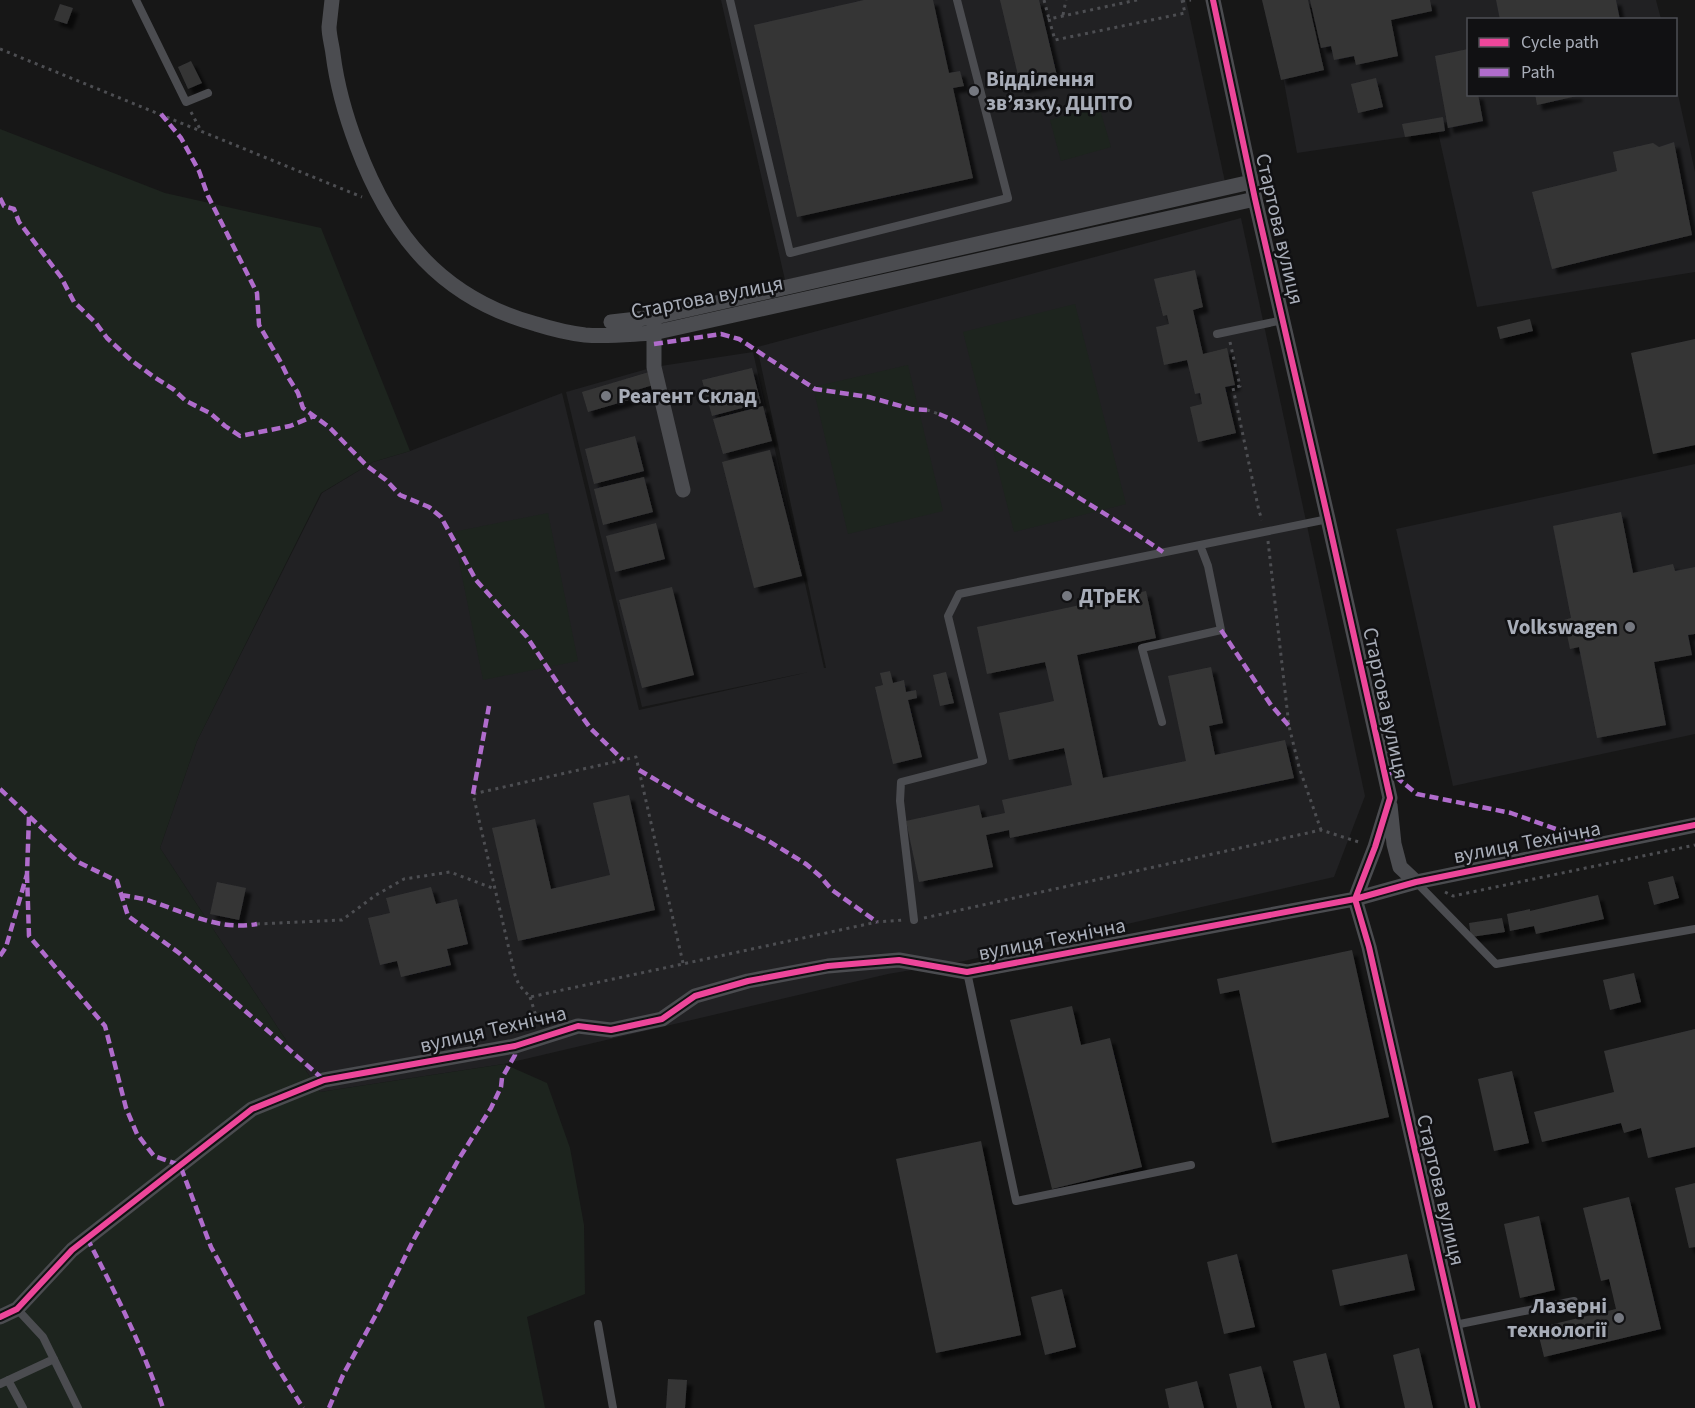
<svg xmlns="http://www.w3.org/2000/svg" width="1695" height="1408" font-family="'Source Sans 3',sans-serif">
<defs>
<filter id="shadow"><feDropShadow dx="5.5" dy="5.5" stdDeviation="1.5" flood-color="#0009"/></filter>
</defs>
<rect width="100%" height="100%" fill="#171717"/>
<path fill="#212123" d="M721 0H1186L1225 182 785 280Z
M1269 0H1656L1661 19 1468 20V94H1676V85L1695 172V272L1477 307 1438 132 1297 153Z
M1241 218 1365 796 1334 877 964 961 888 974 504 1064 320 1092 160 848 197 741 322 493 373 462 410 451 562 393 639 710 809 672 642 707 566 392 654 367 753 352 824 668H826L757 347Z
M1695 464V734L1453 786 1396 529Z"/>
<path fill="#1d241e" d="M1099 106 1111 147 1061 161 1050 120Z
M0 129 165 193 321 228 410 451 373 462 321 493 197 741 160 848 320 1092 504 1064 547 1083 570 1148 584 1225 585 1294 527 1317 545 1408H0Z
M1075 304 1126 504 1014 532 963 332Z
M908 365 943 511 848 534 813 387Z
M548 513 578 661 483 680 453 532Z"/>
<path fill="#353536" filter="url(#shadow)" d="M864 0H933L949 73 960 71 964 86 953 88 973 178 797 217 754 25Z
M1000 0H1039L1058 80 1021 88Z
M1262 0H1308L1324 70 1281 80Z
M1310 0H1430L1432 11 1391 20 1398 56 1356 65 1354 56 1334 60 1331 46 1321 48Z
M1496 0H1616L1620 20H1500Z
M60 4 73 8 67 24 54 20Z
M1468 49V94H1478L1483 121 1448 128 1435 56Z
M191 61 202 83 188 89 178 67Z
M1376 78 1383 107 1358 113 1351 84Z
M1535 94H1577V96L1537 105Z
M1443 117 1445 131 1405 137 1402 124Z
M1674 142 1692 235 1552 269 1532 192 1617 171 1613 152 1653 143 1659 147Z
M1195 270 1203 307 1193 310 1203 354 1227 348 1235 385 1225 387 1236 433 1198 442 1190 407 1202 404 1200 393 1195 394 1187 360 1164 365 1156 327 1169 324 1167 315 1163 316 1154 279Z
M1530 319 1533 331 1500 339 1497 327Z
M1695 339V445L1653 454 1631 353Z
M752 368 761 403 712 416 702 380Z
M649 372 653 385 627 393 629 400 588 412 582 392Z
M763 406 772 441 723 454 713 419Z
M635 436 644 471 594 484 585 449Z
M770 450 802 576 754 588 722 462Z
M644 477 653 512 603 525 594 489Z
M1621 512 1633 573 1673 564 1675 571 1695 567V634L1688 635 1692 655 1654 662 1666 725 1597 738 1579 647 1570 649 1564 620 1571 618 1553 526Z
M656 523 665 559 615 572 606 536Z
M672 587 694 675 642 688 619 600Z
M1146 591 1156 638 1077 655 1103 778 1186 761 1168 676 1211 667 1223 723 1209 726 1215 755 1285 740 1294 778 1010 838 1009 830 986 835 993 867 919 882 906 821 979 805 982 818 1005 813 1002 800 1072 785 1064 748 1009 760 999 713 1054 701 1045 662 987 674 977 627Z
M890 671 893 683 904 680 906 692 916 690 917 698 908 700 922 757 893 764 875 687 883 685 880 673Z
M946 672 954 703 940 706 933 675Z
M629 795 655 910 518 941 492 828 535 819 551 889 610 875 593 803Z
M1673 876 1679 898 1654 905 1648 882Z
M217 882 246 888 239 920 210 914Z
M431 887 436 904 457 899 468 944 447 949 451 965 401 977 397 961 380 965 368 918 390 913 386 898Z
M1598 895 1604 919 1536 934 1534 926 1510 931 1507 914 1530 909V911Z
M1502 918 1505 932 1471 937 1469 923Z
M1352 950 1389 1117 1272 1143 1239 990 1220 994 1217 979Z
M1634 973 1641 1002 1610 1010 1603 980Z
M1072 1006 1081 1045 1110 1038 1142 1167 1052 1189 1010 1020Z
M1695 1029V1147L1648 1158 1641 1128 1624 1133 1621 1123 1542 1142 1534 1112 1614 1092 1604 1051Z
M1512 1071 1529 1143 1494 1151 1478 1079Z
M981 1141 1021 1335 936 1353 896 1159Z
M1695 1183V1247L1689 1248 1675 1188Z
M1629 1197 1661 1329 1544 1357 1537 1328 1616 1309 1609 1279 1601 1281 1583 1208Z
M1539 1216 1555 1290 1520 1298 1504 1224Z
M1237 1254 1255 1327 1224 1334 1207 1262Z
M1407 1254 1415 1290 1340 1306 1332 1270Z
M1062 1289 1076 1347 1045 1355 1031 1297Z
M1419 1348 1433 1408H1405L1393 1355Z
M1326 1353 1340 1408H1305L1293 1361Z
M1261 1366 1272 1408H1237L1229 1374Z
M668 1379 687 1380 685 1408H666Z
M1197 1381 1204 1408H1169L1165 1389Z"/>
<g fill="none" stroke-linecap="round" stroke-linejoin="round">
<path stroke="#4d4e52" stroke-width="3" stroke-dasharray="3 4.5" stroke-linecap="butt" d="M1044 0 1049 19
M1137 0 1049 19 1055 40 1185 13 1182 0
M1182 1 1191 0
M1063 15 1066 0
M0 49 362 197
M191 112 200 129
M1230 342 1240 386 1233 388 1259 511 1262 520
M927 410 939 414
M1268 541 1289 726 1299 767 1321 830
M1445 892 1453 896 1695 845
M924 918 1321 830 1362 843
M257 924 342 920 376 895 404 879 450 872 495 889
M683 963 636 757 473 794 515 975 519 985 530 997 877 922 903 920
M530 997 536 1016 537 1024"/>
<path stroke="#4b4c50" stroke-width="8" d="M136 0 186 102 208 93
M730 0 790 253 1008 198 957 0
M1217 334 1283 320
M1162 722 1142 648 1221 630 1208 566 1200 545 1328 519
M1416 882 1496 964 1695 929
M914 920 900 801 901 782 983 761 948 616 959 594 1200 545
M967 972 1016 1201 1191 1165
M17 1309 43 1337 78 1408
M598 1324 613 1408
M1455 1325 1574 1301
M8 1380 23 1408
M0 1384 54 1359"/>
<path stroke="#4b4c50" stroke-width="15" d="M332 0C331 9 330 18 329 27 329 36 332 45 333 54 337 86 346 117 357 146 391 236 441 298 536 324 552 329 568 333 585 335 608 337 631 334 653 333L1255 199
M1213 0 1255 199 1328 519 1390 798 1375 847 1355 899 1369 947 1473 1408
M611 322 655 317 1251 182
M654 323V367L683 490
M1390 805 1394 844 1400 867 1416 882
M0 1317 17 1309 72 1250 252 1109 324 1080 515 1046 578 1026 611 1030 662 1019 695 996 748 981 828 966 899 960 967 972 1355 899 1416 882 1695 825"/>
<path stroke="#b06ccc" stroke-width="4.5" stroke-dasharray="9 4.5" stroke-linecap="butt" d="M161 114 181 138 199 171 208 196 257 293 259 325 280 361 288 377 298 393 303 408 329 427 367 466 386 480 400 495 429 507 441 517 476 580 527 637 565 694 591 729 623 760
M0 198 4 206 14 209 19 222 61 277 74 302 96 323 107 338 131 360 154 377 173 389 186 401 210 413 225 426 240 436 290 426 314 416
M654 344 721 334 739 339 815 389 869 397 911 409 927 410
M939 414C961 422 981 439 1002 452 1056 484 1111 516 1163 552
M1221 630 1271 705 1289 726
M1385 768 1417 794 1511 813 1596 843
M639 770 699 805 767 840 806 864 820 876 832 890 877 922
M0 789 78 862 117 881 128 916 179 953 324 1080
M473 794 489 706
M27 874 29 936 105 1026 126 1108 137 1134 154 1156 180 1165 211 1247 272 1359 303 1408
M121 895C132 897 143 898 153 902 187 913 220 931 257 924
M0 956 6 947 27 874 29 816
M87 1238C116 1294 144 1349 163 1408
M329 1408 343 1375 378 1311 414 1239 460 1157 491 1108 501 1087 502 1078 515 1055V1046"/>
<defs>
<path id="cycleway" d="M1213 0 1255 199 1328 519 1390 798 1375 847 1355 899 1369 947 1473 1408
M0 1317 17 1309 72 1250 252 1109 324 1080 515 1046 578 1026 611 1030 662 1019 695 996 748 981 828 966 899 960 967 972 1355 899 1416 882 1695 825"/>
</defs>
<use href="#cycleway" stroke="#111113" stroke-width="10"/>
<use href="#cycleway" stroke="#ed469a" stroke-width="6"/>
</g>
<g fill="#757880" stroke="#111113" stroke-width="2">
<circle cx="974" cy="91" r="6"/>
<circle cx="606" cy="396" r="6"/>
<circle cx="1067" cy="596" r="6"/>
<circle cx="1630" cy="627" r="6"/>
<circle cx="1619" cy="1318" r="6"/>
</g>
<g text-anchor="middle" dominant-baseline="central" stroke-width="5" stroke-linejoin="round" paint-order="stroke">
<g font-size="21" font-weight="bold" fill="#a8adb8" stroke="#111113" text-anchor="start">
<text x="986" y="79">Відділення<tspan x="986" dy="24">зв’язку, ДЦПТО</tspan></text>
<text x="618" y="396">Реагент Склад</text>
<text x="1079" y="596">ДТрЕК</text>
<text x="1618" y="627" text-anchor="end">Volkswagen</text>
<text x="1607" y="1306" text-anchor="end">Лазерні<tspan x="1607" dy="24">технології</tspan></text>
</g>
<g font-size="21" fill="#a8adb8" stroke="#111113">
<text transform="translate(1280 229) rotate(77)">Стартова вулиця</text>
<text transform="translate(707 297) rotate(-11)">Стартова вулиця</text>
<text transform="translate(1386 703) rotate(78)">Стартова вулиця</text>
<text transform="translate(1527 842) rotate(-11)">вулиця Технічна</text>
<text transform="translate(1052 939) rotate(-11)">вулиця Технічна</text>
<text transform="translate(493 1029) rotate(-13)">вулиця Технічна</text>
<text transform="translate(1441 1190) rotate(77)">Стартова вулиця</text>
</g>
</g>
<rect x="1467" y="18" width="210" height="78" fill="#111113" stroke="#4d4f55" stroke-width="1.5"/>
<rect x="1479" y="38" width="30" height="9" fill="#ed469a" stroke="#4d4f55" stroke-width="1.5"/>
<text x="1521" y="48" font-size="18" fill="#a8adb8">Cycle path</text>
<rect x="1479" y="68" width="30" height="9" fill="#b06ccc" stroke="#4d4f55" stroke-width="1.5"/>
<text x="1521" y="78" font-size="18" fill="#a8adb8">Path</text>
</svg>
